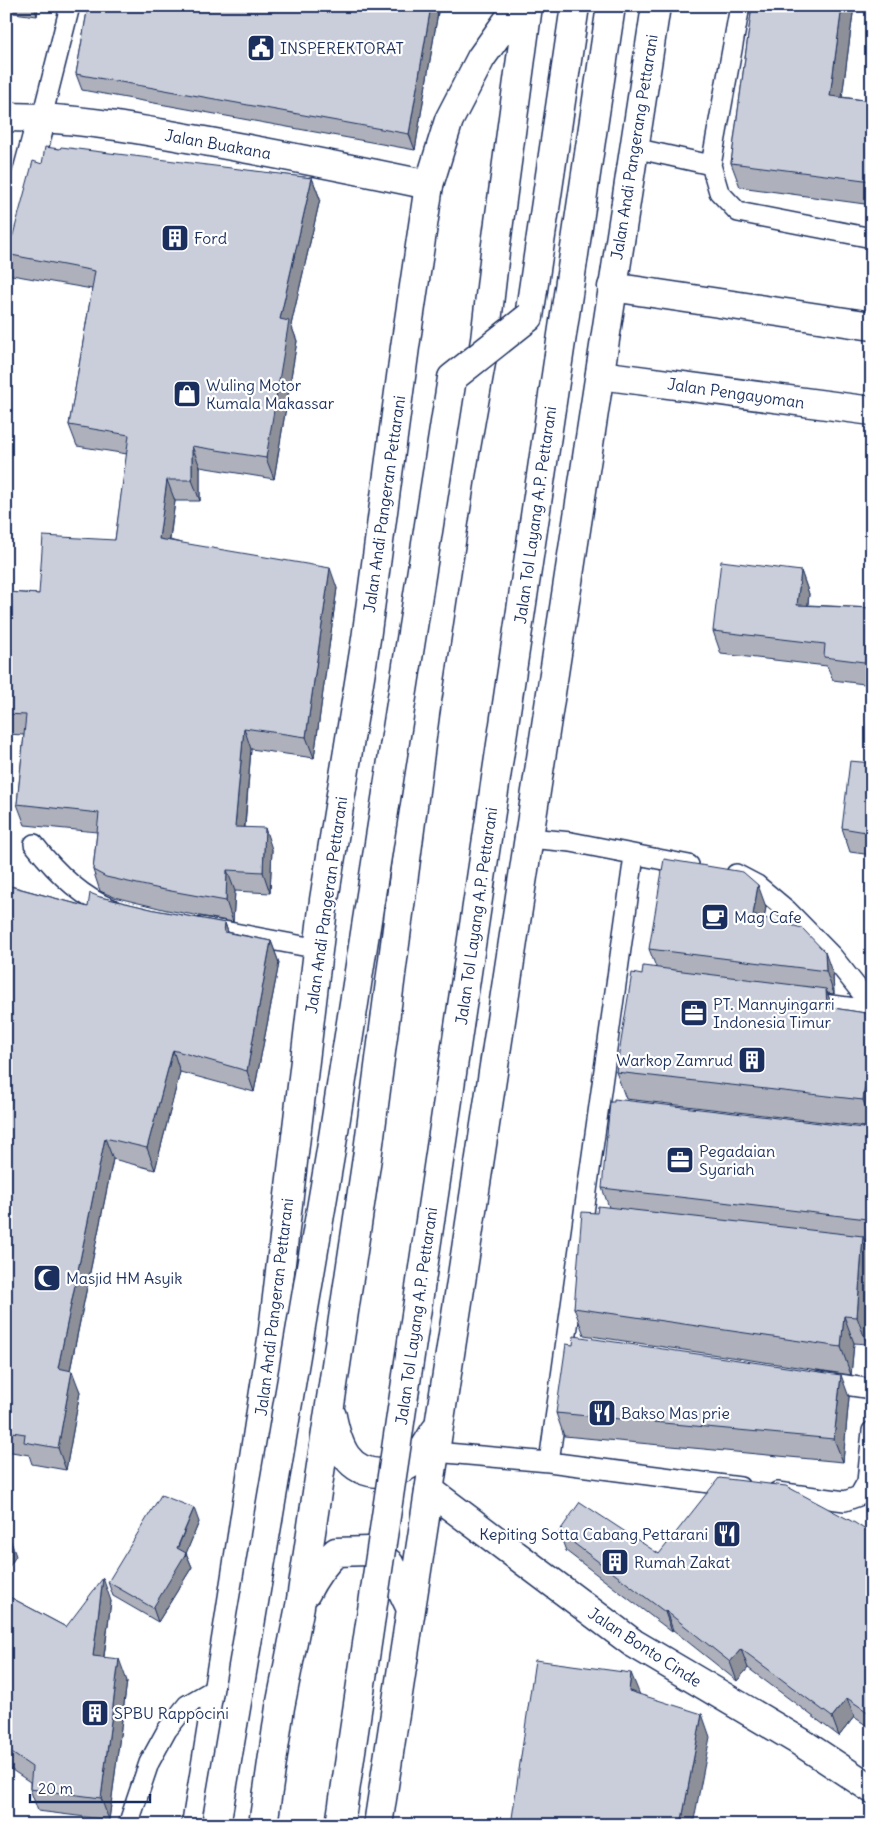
<svg xmlns="http://www.w3.org/2000/svg" width="878" height="1831" font-family="Delius,sans-serif">
<rect width="100%" height="100%" fill="#fff"/>
<filter id="ink" filterUnits="userSpaceOnUse"><feTurbulence type="fractalNoise" baseFrequency=".02" numOctaves="2"/><feDisplacementMap in="SourceGraphic" scale="10" xChannelSelector="R" yChannelSelector="G"/><feConvolveMatrix kernelMatrix="1 2 1 2 8 2 1 2 1" color-interpolation-filters="sRGB"/></filter>
<g filter="url(#ink)">
<g fill="none" stroke-linecap="round" stroke-linejoin="round">
<defs>
<path id="lane" d="M740 6 711 165 719 192 738 212 872 238
M42 117 70 6
M634 148 711 165
M529 838 571 842 689 865
M34 844C54 870 81 897 112 909
M736 874 757 885 787 910 833 957 872 1006
M202 927 319 949
M806 1002 872 1010
M843 1248 872 1252
M819 1381 872 1389
M435 1452 549 1462 740 1487
M549 1462 634 856
M777 1492 845 1501 859 1496 867 1482 872 1431
M128 1825 149 1763 167 1730 187 1705 218 1687"/>
<path id="street" d="M6 117C67 117 127 127 187 138 268 152 348 168 429 185
M6 251 42 117
M429 1490 633 1643 799 1741 872 1789"/>
<path id="secondary" d="M612 287 872 326
M600 375 872 411"/>
<path id="highway" d="M529 317 575 6
M332 1416C338 1446 347 1474 383 1473 395 1472 405 1469 415 1460 423 1453 429 1440 435 1431
M306 1593C314 1577 323 1564 336 1552L368 1551 389 1563 411 1609
M196 1825 228 1627 272 1339 324 900 366 639 405 347 429 185 449 120 481 58 518 6
M263 1825 280 1707 300 1606 368 1151 425 714 461 476 485 340 495 252 528 6
M378 1825 656 6"/>
</defs>
<use href="#lane" stroke="#1b2f5e" stroke-width="22"/>
<use href="#street" stroke="#1b2f5e" stroke-width="31"/>
<use href="#secondary" stroke="#1b2f5e" stroke-width="31"/>
<use href="#highway" stroke="#1b2f5e" stroke-width="31"/>
<use href="#lane" stroke="#fff" stroke-width="19"/>
<use href="#street" stroke="#fff" stroke-width="28"/>
<use href="#secondary" stroke="#fff" stroke-width="28"/>
<use href="#highway" stroke="#fff" stroke-width="28"/>
<defs>
<path id="highway-bridge" d="M216 1825 331 1150 452 378 529 317
M340 1825 611 6"/>
</defs>
<use href="#highway-bridge" stroke="#1b2f5e" stroke-width="31" stroke-linecap="butt"/>
<use href="#highway-bridge" stroke="#fff" stroke-width="28"/>
</g>
<path fill="#aeb1bb" stroke="#1b2f5e" d="M6 6H38L37 16 6 12Z
M88 6H439L415 150 82 90 76 74Z
M752 6H854L842 97 872 101V205L740 187 731 163Z
M60 149 312 178 320 199 291 325 297 341 274 479 200 467V501H175L170 540 337 588 314 758 251 749 245 827 272 849 270 893 235 891 233 922 167 910 114 897 100 891 93 870 97 832 25 825 17 804 24 735 6 734V592L39 594 115 540 127 454 77 446 69 425 92 289 6 274V243L9 242 13 235 42 164Z
M801 571 809 594 808 605 872 608V685L833 680 827 666 721 654 713 631Z
M872 763V855L850 852 842 828Z
M6 883 7 885 88 907 100 897 155 910 225 923 228 932 271 941 279 963 254 1092 180 1072 155 1170 113 1159 70 1371 80 1392 66 1470 32 1464 29 1455 6 1451Z
M766 907 764 918 833 975 834 994 827 993 833 1008 872 1014V1241L865 1240 872 1259V1281L867 1344 854 1343 851 1375 584 1335 574 1308 597 1213 609 1207 602 1188 866 1127 626 1099 616 1072 642 975 656 967 649 949Z
M849 1397 843 1462 564 1436 556 1413Z
M199 1522 186 1553 192 1567 158 1622 113 1596 108 1582Z
M559 1532 659 1554 872 1534V1729L854 1717 839 1736 748 1668 737 1681 673 1630 672 1632 566 1551Z
M6 1595 66 1627 111 1601 104 1657 127 1681 109 1820 38 1811 30 1789V1782L6 1766Z"/>
<path fill="#8d9099" stroke="#1b2f5e" d="M34 6H38L37 16Z
M431 6H439L415 150 409 134Z
M842 6H854L839 120 830 96Z
M6 160 11 173 6 190Z
M312 178 320 199 291 325 297 341 274 479 266 458 280 319Z
M192 446 200 467V501L192 480Z
M167 480 175 501 167 559 159 539Z
M330 568 337 588 314 758 306 737Z
M801 571 809 594 805 628 797 605Z
M244 728 251 749 243 847 235 827Z
M265 828 272 849 270 893 263 872Z
M227 870 235 891 233 922 226 901Z
M758 885 766 907 761 937 753 915Z
M225 923 232 945 224 932Z
M271 941 279 963 254 1092 247 1071Z
M825 952 833 975 834 994 826 971Z
M826 989 836 1017 827 1007Z
M872 1032V1126L863 1100Z
M173 1050 180 1072 155 1170 147 1148Z
M105 1138 113 1159 66 1390 58 1368Z
M869 1196 872 1204V1233L867 1219Z
M863 1236 872 1259V1281L867 1344 857 1317Z
M844 1316 854 1343 851 1375 841 1347Z
M72 1371 80 1392 66 1470 58 1448Z
M841 1375 849 1397 843 1462 834 1439Z
M194 1508 199 1522 185 1556 186 1553 192 1567 158 1622 153 1608Z
M8 1533 16 1556 6 1572V1535Z
M103 1578 111 1601 101 1678 93 1656Z
M666 1611 673 1630 672 1632 665 1612Z
M741 1649 748 1668 737 1681 730 1662Z
M119 1659 127 1681 109 1820 101 1798Z
M631 1673 640 1695 629 1691Z
M847 1698 854 1717 839 1736 832 1717Z
M702 1714 710 1737 693 1825H681Z"/>
<path fill="#caceda" stroke="#1b2f5e" d="M88 6H431L409 134 76 74Z
M752 6H842L830 96 872 101V181L731 163Z
M45 147 60 149 61 147 312 178 280 319 289 321 266 458 192 446V480H167L159 539 330 568 306 737 244 728 235 827 265 828 263 872 227 870 226 901 160 889 106 877 93 870 99 813 17 804 26 715 6 714V592L39 594 43 536 115 540 129 435 69 425 95 271 6 254V243L9 242 13 235 33 161 42 164Z
M721 561 801 571 797 605 872 608V663L824 657 825 644 713 631Z
M850 761 872 763V833L842 828Z
M664 859 743 872 758 885 753 915 802 928 825 952 826 971 649 949Z
M6 885 88 907 90 893 100 897 155 910 225 923 224 932 271 941 247 1071 173 1050 147 1148 105 1138 58 1368 72 1371 58 1448 24 1442 25 1434 6 1431Z
M643 966 826 989 827 1007 872 1014V1032L863 1100 616 1072 632 973 642 975Z
M614 1099 863 1128 872 1126V1196H869L867 1219 602 1188 610 1102H614Z
M598 1206 863 1236 857 1317 844 1316 841 1347 574 1308 582 1212 597 1213Z
M574 1336 841 1375 834 1439 556 1413 566 1344 573 1345Z
M719 1478 786 1486 855 1523 872 1534V1715L847 1698 832 1717 741 1649 730 1662 666 1611 665 1612 559 1532 580 1502 659 1554Z
M161 1495 194 1508 177 1548 186 1553 153 1608 108 1582Z
M103 1578 93 1656 119 1659 101 1798 30 1789 32 1767 6 1749V1595L66 1627Z
M535 1660 631 1673 629 1691 702 1714 681 1825H511Z"/>
</g>
<defs>
<symbol id="civic-square" viewBox="-11 -11 22 22"><rect x="-9" y="-9" width="18" height="18" rx="4" fill="#1b2f5e" stroke="#fff"/><path d="M-.6-6.5H3V-4.5H.6V-3L4-1V1h2V6H-6V1h2V-1L-.6-3ZM-1.2 2.5V6h2.4V2.5Z" fill="#fff"/></symbol>
<symbol id="building-square" viewBox="-11 -11 22 22"><rect x="-9" y="-9" width="18" height="18" rx="4" fill="#1b2f5e" stroke="#fff"/><path d="M-4-6H4V6H1V3H-1V6H-4ZM-2.5-4.3h1.7v1.8h-1.7ZM.8-4.3h1.7v1.8H.8ZM-2.5-1h1.7V.8h-1.7ZM.8-1h1.7V.8H.8Z" fill="#fff"/></symbol>
<symbol id="shop-square" viewBox="-11 -11 22 22"><rect x="-9" y="-9" width="18" height="18" rx="4" fill="#1b2f5e" stroke="#fff"/><path d="M-5-2.5h2.3a2.7 3.5 0 0 1 5.4 0H5L5.5 6h-11ZM-1.5-2.5h3a1.5 2.3 0 0 0-3 0Z" fill="#fff"/></symbol>
<symbol id="cafe-square" viewBox="-11 -11 22 22"><rect x="-9" y="-9" width="18" height="18" rx="4" fill="#1b2f5e" stroke="#fff"/><path d="M-5.5-4.5H6V0H3Q3 3.5 0 3.5H-2.5Q-5.5 3.5-5.5 0ZM3-3.2v2h1.7v-2ZM-6 4.5H4V6H-6Z" fill="#fff"/></symbol>
<symbol id="office-square" viewBox="-11 -11 22 22"><rect x="-9" y="-9" width="18" height="18" rx="4" fill="#1b2f5e" stroke="#fff"/><path d="M-6-3h4V-5.5h4V-3h4V5H-6ZM-1-4.5V-3h2v-1.5ZM-6 0V1H6V0Z" fill="#fff"/></symbol>
<symbol id="mosque-square" viewBox="-11 -11 22 22"><rect x="-9" y="-9" width="18" height="18" rx="4" fill="#1b2f5e" stroke="#fff"/><path d="M3.5-4.9A6 6 0 1 0 3.5 4.9A5 5 0 1 1 3.5-4.9Z" fill="#fff"/></symbol>
<symbol id="restaurant-square" viewBox="-11 -11 22 22"><rect x="-9" y="-9" width="18" height="18" rx="4" fill="#1b2f5e" stroke="#fff"/><path d="M-5-6h1v4h1v-4h1v4h1v-4h1v5L-1.5 .5V6h-2V.5L-5-1ZM5-6V6H3V1.5H1.5Q1.5-4 5-6Z" fill="#fff"/></symbol>
</defs>
<g fill-rule="evenodd">
<use href="#civic-square" x="245" y="32" width="32" height="32"/>
<use href="#building-square" x="159" y="222" width="32" height="32"/>
<use href="#shop-square" x="171" y="378" width="32" height="32"/>
<use href="#cafe-square" x="699" y="901" width="32" height="32"/>
<use href="#office-square" x="678" y="997" width="32" height="32"/>
<use href="#building-square" x="736" y="1044" width="32" height="32"/>
<use href="#office-square" x="664" y="1144" width="32" height="32"/>
<use href="#mosque-square" x="31" y="1262" width="32" height="32"/>
<use href="#restaurant-square" x="586" y="1397" width="32" height="32"/>
<use href="#restaurant-square" x="711" y="1518" width="32" height="32"/>
<use href="#building-square" x="599" y="1546" width="32" height="32"/>
<use href="#building-square" x="79" y="1697" width="32" height="32"/>
</g>
<g text-anchor="middle" dominant-baseline="central" stroke-width="4.5" stroke-linejoin="round" paint-order="stroke">
<g font-size="16" fill="#1b2f5e" stroke="#fff" text-anchor="start">
<text x="280" y="48">INSPEREKTORAT</text>
<text x="194" y="238">Ford</text>
<text x="206" y="385">Wuling Motor<tspan x="206" dy="18">Kumala Makassar</tspan></text>
<text x="734" y="917">Mag Cafe</text>
<text x="713" y="1004">PT. Mannyingarri<tspan x="713" dy="18">Indonesia Timur</tspan></text>
<text x="733" y="1060" text-anchor="end">Warkop Zamrud</text>
<text x="699" y="1151">Pegadaian<tspan x="699" dy="18">Syariah</tspan></text>
<text x="66" y="1278">Masjid HM Asyik</text>
<text x="621" y="1413">Bakso Mas prie</text>
<text x="708" y="1534" text-anchor="end">Kepiting Sotta Cabang Pettarani</text>
<text x="634" y="1562">Rumah Zakat</text>
<text x="114" y="1713">SPBU Rappocini</text>
</g>
<g font-size="16" fill="#1b2f5e" stroke="#fff">
<text transform="translate(218 144) rotate(10)">Jalan Buakana</text>
<text transform="translate(634 147) rotate(-81)">Jalan Andi Pangerang Pettarani</text>
<text transform="translate(736 393) rotate(8)">Jalan Pengayoman</text>
<text transform="translate(384 504) rotate(-82)">Jalan Andi Pangeran Pettarani</text>
<text transform="translate(535 515) rotate(-82)">Jalan Tol Layang A.P. Pettarani</text>
<text transform="translate(326 905) rotate(-82)">Jalan Andi Pangeran Pettarani</text>
<text transform="translate(476 916) rotate(-82)">Jalan Tol Layang A.P. Pettarani</text>
<text transform="translate(274 1307) rotate(-83)">Jalan Andi Pangeran Pettarani</text>
<text transform="translate(416 1316) rotate(-82)">Jalan Tol Layang A.P. Pettarani</text>
<text transform="translate(645 1647) rotate(33)">Jalan Bonto Cinde</text>
</g>
</g>
<rect width="878" height="1831" fill="none" stroke="#fff" stroke-width="25"/>
<rect x="12" y="12" width="853" height="1806" fill="none" stroke="#1b2f5e" stroke-width="2" filter="url(#ink)"/>
<path d="M30 1794v8h120v-8" fill="none" stroke="#1b2f5e" stroke-width="2.5"/>
<text x="38" y="1794" font-size="15" fill="#1b2f5e" stroke="#ffffff" stroke-width="4" paint-order="stroke">20 m</text>
</svg>
